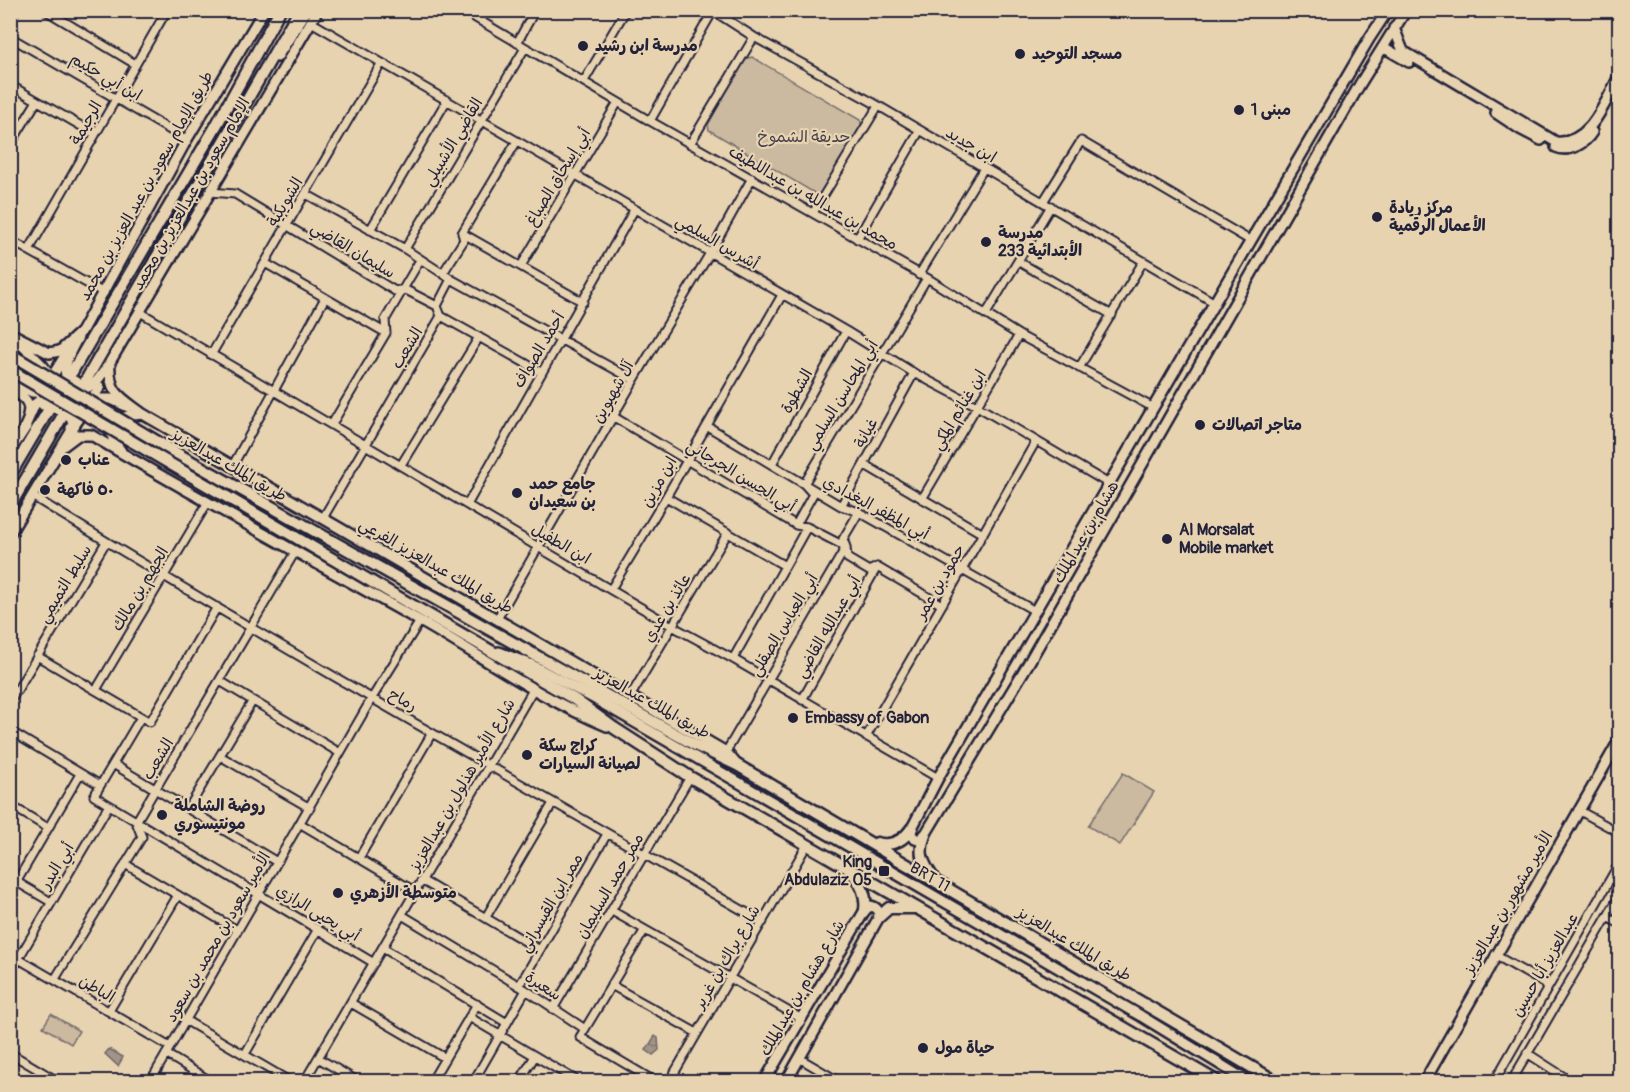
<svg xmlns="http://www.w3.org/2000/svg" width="1630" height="1092" font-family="Pangolin,'Playpen Sans Arabic',sans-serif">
<defs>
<pattern id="water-ripples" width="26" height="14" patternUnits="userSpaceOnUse" patternTransform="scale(1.5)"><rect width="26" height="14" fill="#a29487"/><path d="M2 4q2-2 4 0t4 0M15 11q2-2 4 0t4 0" fill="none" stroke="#847870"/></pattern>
</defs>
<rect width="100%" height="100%" fill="#e8d3b1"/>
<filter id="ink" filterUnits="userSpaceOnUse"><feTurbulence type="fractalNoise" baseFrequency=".0167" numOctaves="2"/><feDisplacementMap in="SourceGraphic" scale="12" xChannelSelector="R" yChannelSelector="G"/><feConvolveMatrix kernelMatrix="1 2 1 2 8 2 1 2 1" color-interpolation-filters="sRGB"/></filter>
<g filter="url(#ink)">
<path fill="#cbbaa0" stroke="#766e6e" stroke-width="1.5" d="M752 57 860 120 862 126 822 193 816 194 709 130 708 125 745 59Z
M1123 773 1154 792 1120 845 1088 826Z
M51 1014 79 1031 71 1044 43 1027Z"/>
<path fill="url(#water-ripples)" stroke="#6f6669" stroke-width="1.5" d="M655 1036 658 1038 659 1050 653 1055 646 1050Z
M109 1049 123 1057 118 1066 105 1054Z"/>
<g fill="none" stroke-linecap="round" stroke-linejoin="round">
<defs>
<path id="street" d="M45 10 135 64
M462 10 650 121 927 278 1019 335 1152 407
M712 10 754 37 872 102 1215 303
M10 19 16 10
M311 22 846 331 914 373 977 406 1109 484
M10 37 170 130 186 141
M517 43 535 10
M584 81 626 10
M10 85 95 134
M650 121 713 11
M690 144 754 37
M10 145 37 101
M210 192 235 194 395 291 404 289 437 306 441 316 541 372
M306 194 405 249 451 279 634 380
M1043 202 1081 141 1251 241
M813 213 878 106
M370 230 447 100
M462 233 583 302
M857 239 920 130
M10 240 104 293
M405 249 525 48
M29 250 167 10
M1019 262 1112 315
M265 263 386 333
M521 266 618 102
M443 273 464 240 462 233 517 141
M919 275 984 168
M437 306 451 279
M140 312 672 626 733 659 938 778
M986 314 1051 206
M211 355 381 64
M1079 368 1143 262
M614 417 796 525 807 527 846 547 847 558 869 571 877 567 942 605
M332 424 386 333 385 320 420 260
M707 426 841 506 859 512 1035 611
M772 464 846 331
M233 465 325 298
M401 465 479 337
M865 465 983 534
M32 496C272 644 518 782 763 922
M666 497 785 566
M922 499 1019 335
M467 505 634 210
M841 506 914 373
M323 518 441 316
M796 525 813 494 804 484 927 278
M611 589 666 497 782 295
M497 619 634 380 710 253 752 178
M37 656 150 722 217 607
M733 659 807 527
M220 681 340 753
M96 690 208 502
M630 697 727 534
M802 700 877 567
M10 702 106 542
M141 717 94 796 374 963
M10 731 100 785
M866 737 1036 441
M726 752 846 547 843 539 859 512
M220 756 310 808
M113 764 277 862
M10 805 48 828
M188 809 252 702
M1578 810 1620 833
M301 824 416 892
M359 858 432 733
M125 864 237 930
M10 878 51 902
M17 881 80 774
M423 881 540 950
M612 911 802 1019
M402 915 526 990 585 1029 580 1037 656 1082
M486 917 553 803
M1607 917 1620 924
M383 948 507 1023
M10 954 170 1047
M1495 955 1549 986
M10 973 109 805
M55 979 142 837 136 822 295 552
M611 985 697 1033
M519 986 607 834
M351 1003 445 1058
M553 1009 690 777
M109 1011 178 895
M469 1017 579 1082
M185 1020 291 1082
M585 1029 644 931
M10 1053 59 1082
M1527 1053 1572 1082
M166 1054 212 1082
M245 1054 318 929
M318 1058 359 1082
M799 1058 840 1082
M150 1082 372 698 420 621
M304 1082 534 688
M431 1082 477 1004
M473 1082 526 990
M519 1082 535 1056
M669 1082 807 845
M1494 1082 1620 862
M1511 1082 1620 895"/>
<path id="secondary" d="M318 10 110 362C108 393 119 396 143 414L726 752 736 764
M1388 10 1369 39C1225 285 1080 531 938 778L912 828 911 834 915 839H920L925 835 1028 664 1360 84 1406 10
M1394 28 1403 51 1556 142C1591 145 1605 101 1620 75
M1383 47 1409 62
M277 57 307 10
M1496 113 1520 129 1541 140
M1556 147C1570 153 1585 143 1592 132
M10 333 49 353 60 351 81 332 186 141 264 10
M78 337C72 349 63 362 66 376L86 388C97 385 102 373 109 364
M18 341 43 366 51 377
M10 382 32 392 51 393
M10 388C21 396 32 400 28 415
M40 396 66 354
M43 405 48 403 71 417 73 423 71 428
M23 431 35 404 42 399 68 395 92 399H111L128 407
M62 447 78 435H91C199 499 310 559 420 621 482 656 541 699 607 726
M10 451 26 427
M121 451C99 424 116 416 143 414
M10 533 76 423 100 387
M499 652 532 665 595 699 1141 1016 1249 1082
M764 1082 865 910 870 906C876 907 879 910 879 917L786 1082
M1424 1082 1620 739"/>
<path id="primary" d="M72 372 216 126 280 10
M86 380 299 10
M10 475 49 409
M10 506 62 417
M380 568 695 745 737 765 1277 1082
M372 582 574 699 614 728 690 777 1218 1082
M925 835C918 852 922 862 932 876
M877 843C892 847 904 840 912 828
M852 872C861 885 867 894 865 910
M879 917 889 908H917"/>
</defs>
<use href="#street" stroke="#22223b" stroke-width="11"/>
<use href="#secondary" stroke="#22223b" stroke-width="14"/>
<use href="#primary" stroke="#22223b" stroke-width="15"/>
<use href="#street" stroke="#e8d3b1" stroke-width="7"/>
<use href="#secondary" stroke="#e8d3b1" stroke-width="9"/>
<use href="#primary" stroke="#e8d3b1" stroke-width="10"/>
<defs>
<path id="primary-bridge" d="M10 354 178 454 380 568
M10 370 372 582"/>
</defs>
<use href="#primary-bridge" stroke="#22223b" stroke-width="15" stroke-linecap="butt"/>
<use href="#primary-bridge" stroke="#e8d3b1" stroke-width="10"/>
</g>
</g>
<g fill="#22223b" stroke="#e8d3b1" stroke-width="2">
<circle cx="583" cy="46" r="6"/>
<circle cx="1020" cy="54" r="6"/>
<circle cx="1239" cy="110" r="6"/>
<circle cx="1377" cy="217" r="6"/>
<circle cx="986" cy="242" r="6"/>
<circle cx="1200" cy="425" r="6"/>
<circle cx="66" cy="460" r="6"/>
<circle cx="45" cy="490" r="6"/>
<circle cx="517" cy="493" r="6"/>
<circle cx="1167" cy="539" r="6"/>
<circle cx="793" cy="718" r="6"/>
<circle cx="527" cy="755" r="6"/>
<circle cx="162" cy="815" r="6"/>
<rect x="878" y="865" width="12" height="12" rx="3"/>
<circle cx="338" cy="893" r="6"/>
<circle cx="923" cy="1048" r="6"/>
</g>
<g text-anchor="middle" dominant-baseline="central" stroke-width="4.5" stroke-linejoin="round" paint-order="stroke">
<g font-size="16" font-weight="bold" fill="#22223b" stroke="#e8d3b1" text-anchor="start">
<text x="595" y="46">مدرسة ابن رشيد</text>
<text x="1032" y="54">مسجد التوحيد</text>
<text x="1251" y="110">مبنى 1</text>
<text x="1389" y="208">مركز ريادة<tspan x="1389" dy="18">الأعمال الرقمية</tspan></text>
<text x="998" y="233">مدرسة<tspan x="998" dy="18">الأبتدائية 233</tspan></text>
<text x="1212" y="425">متاجر اتصالات</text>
<text x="78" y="460">عناب</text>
<text x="529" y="484">جامع حمد<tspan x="529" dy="18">بن سعيدان</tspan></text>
<text x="57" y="490">٥٠ فاكهة</text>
<text x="1179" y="530">Al Morsalat<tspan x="1179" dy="18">Mobile market</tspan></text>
<text x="805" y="718">Embassy of Gabon</text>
<text x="539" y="746">كراج سكة<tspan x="539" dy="18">لصيانة السيارات</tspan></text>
<text x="174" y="806">روضة الشاملة<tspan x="174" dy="18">مونتيسوري</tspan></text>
<text x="872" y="862" text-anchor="end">King<tspan x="872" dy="18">Abdulaziz 05</tspan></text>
<text x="350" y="893">متوسطة الأزهري</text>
<text x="935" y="1048">حياة مول</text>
</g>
<g font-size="16" fill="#22223b" stroke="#e8d3b1">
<text transform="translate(106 77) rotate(30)">ابن أبي حكيم</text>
<text transform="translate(86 123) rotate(-60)">الرجيمة</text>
<text transform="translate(453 142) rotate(-59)">القاضي الأشبيلي</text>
<text transform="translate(971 145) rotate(30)">ابن جديد</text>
<text transform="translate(558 177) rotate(-59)">أبي إسحاق الصباغ</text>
<text transform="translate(146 186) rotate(-61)">طريق الإمام سعود بن عبد العزيز بن محمد</text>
<text transform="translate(191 194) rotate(-60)">الإمام سعود بن عبدالعزيز بن محمد</text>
<text transform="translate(813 198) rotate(30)">محمد بن عبدالله بن عبداللطيف</text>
<text transform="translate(285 202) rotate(-59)">الشويكية</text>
<text transform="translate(717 242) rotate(30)">أشرس السلمي</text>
<text transform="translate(353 250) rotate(31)">سليمان القاضي</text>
<text transform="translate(407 348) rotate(-59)">الشعب</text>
<text transform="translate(539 350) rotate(-59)">أحمد الصواف</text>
<text transform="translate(797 391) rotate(-61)">الشطوة</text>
<text transform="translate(613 392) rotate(-61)">آل شهيوين</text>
<text transform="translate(842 395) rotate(-59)">أبي المحاسن السلمي</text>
<text transform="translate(959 410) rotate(-59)">ابن غنائم المكي</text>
<text transform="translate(866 433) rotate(-62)">غيانة</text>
<text transform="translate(229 465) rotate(30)">طريق الملك عبدالعزيز</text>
<text transform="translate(741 476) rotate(31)">أبي الحسن الجرجاني</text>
<text transform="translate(659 482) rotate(-60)">ابن مزين</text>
<text transform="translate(876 508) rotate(28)">أبي المظفر البغدادي</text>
<text transform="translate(1086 532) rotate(-60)">هشام بن عبدالملك</text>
<text transform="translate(561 544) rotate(30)">ابن الطفيل</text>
<text transform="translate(436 566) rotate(30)">طريق الملك عبدالعزيز الفرعي</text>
<text transform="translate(940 582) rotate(-60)">حمود بن عمر</text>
<text transform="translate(65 584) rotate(-59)">سليط التميمي</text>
<text transform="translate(140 589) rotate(-59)">الجهم بن مالك</text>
<text transform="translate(667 608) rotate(-59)">عائذ بن عدي</text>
<text transform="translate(784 625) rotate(-59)">أبي العباس الصقلي</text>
<text transform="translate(828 627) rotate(-60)">أبي عبدالله القاضي</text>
<text transform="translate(403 700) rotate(30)">رماح</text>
<text transform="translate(652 703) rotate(29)">طريق الملك عبدالعزيز</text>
<text transform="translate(158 759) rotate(-59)">الشعب</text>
<text transform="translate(462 785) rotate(-60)">شارع الأمير هذلول بن عبدالعزيز</text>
<text transform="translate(57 866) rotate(-59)">أبي البدر</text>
<text transform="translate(930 877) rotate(30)">BRT 11</text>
<text transform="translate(610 886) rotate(-60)">ممر حمد السليمان</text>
<text transform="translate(551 903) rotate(-60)">ممر ابن القيسراني</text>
<text transform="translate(1508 903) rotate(-60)">الأمير مشهور بن عبدالعزيز</text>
<text transform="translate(318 913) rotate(31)">أبي يحيى الرازي</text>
<text transform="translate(218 937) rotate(-60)">الأمير سعود بن محمد بن سعود</text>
<text transform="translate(1074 944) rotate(31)">طريق الملك عبدالعزيز</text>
<text transform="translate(727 957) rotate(-60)">شارع براك بن غرير</text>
<text transform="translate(1545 965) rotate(-60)">عبدالعزيز أبا حسين</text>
<text transform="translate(543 986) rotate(33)">سعيرة</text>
<text transform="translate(802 988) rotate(-60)">شارع هشام بن عبدالملك</text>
<text transform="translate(97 989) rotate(31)">الباطن</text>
</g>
<g font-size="16" fill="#44404f" stroke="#e8d3b1">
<text x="804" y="137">حديقة الشموخ</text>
</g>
</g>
<rect width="1630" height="1092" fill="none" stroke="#e8d3b1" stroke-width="36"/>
<rect x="18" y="18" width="1594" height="1056" fill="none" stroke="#22223b" stroke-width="2" filter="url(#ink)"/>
</svg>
